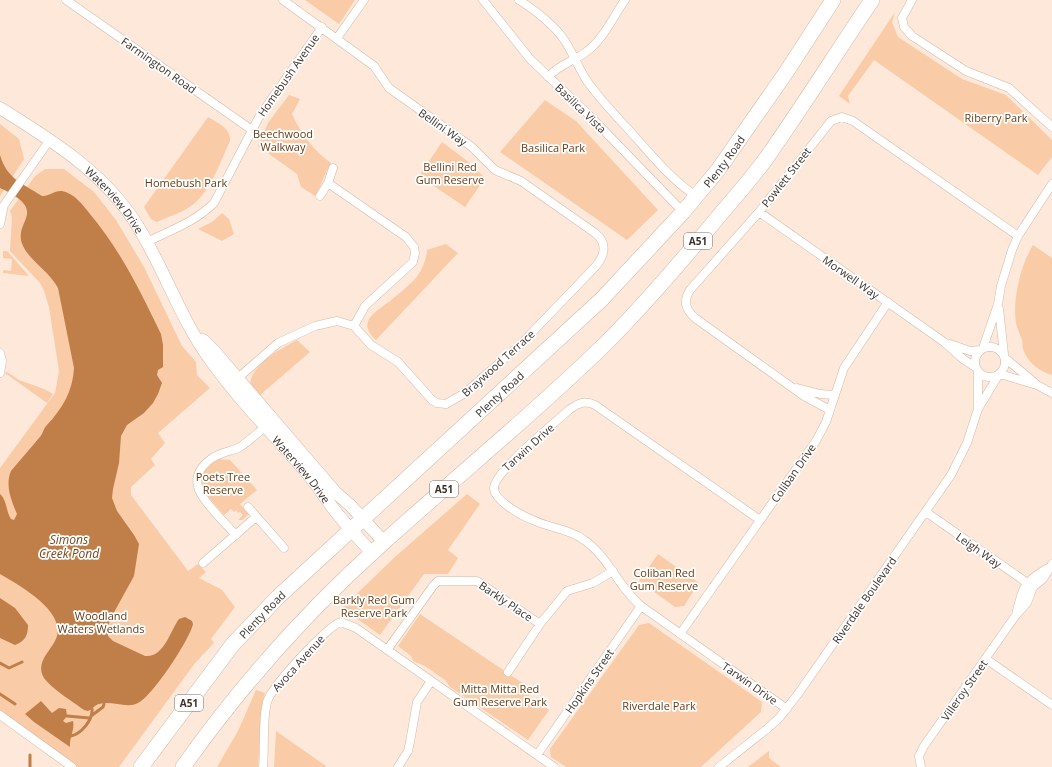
<svg xmlns="http://www.w3.org/2000/svg" width="1052" height="767" font-family="'Open Sans',sans-serif">
<rect width="100%" height="100%" fill="#fee8d9"/>
<path fill="#facba7" d="M305 0H355L339 24Z
M895 12 892 22 898 37 962 79 1006 95 1052 140V157L1038 175 874 60 848 96 850 104 839 96Z
M289 95 300 99 292 114C301 134 313 150 331 163 324 174 322 185 315 196L301 187 297 174 258 146 268 123Z
M545 100 576 121 658 210 627 240 500 152Z
M208 117C218 123 231 128 230 141 221 160 212 188 195 203 184 212 170 216 157 222L151 219 144 207Z
M0 124 19 139 24 159 0 196Z
M442 142 466 160 485 178 465 207 419 176Z
M45 169H64L94 192 116 220 144 267 182 346 196 362 197 375 210 388 158 433 165 443 151 459 155 465 131 487V495L188 571 198 564 206 572 199 578 222 590 235 607 211 639 214 643 195 663 119 767H73L0 714V468L55 393 59 371 49 307 44 291 40 283 10 251 12 217 10 211 35 176Z
M222 213 229 219 234 234 222 241 198 229 212 222Z
M446 244 458 253 376 340C356 322 375 312 390 301 397 295 406 288 413 281 421 273 426 262 427 250Z
M1033 245 1052 258V375C1040 372 1027 362 1023 349 1022 346 1023 343 1022 340 1020 334 1017 329 1016 323 1012 300 1021 264 1033 245Z
M3 251H7L29 276 3 273V270L11 271 12 259 3 258Z
M297 340 310 352 259 396 250 386C250 364 281 349 297 340Z
M7 372 19 380 44 389 53 394 47 403 5 373Z
M219 459 230 460 257 490 240 504 249 514 242 520H238L243 515 240 512 238 513 236 510 234 512 231 509 224 515C207 495 185 477 219 459Z
M467 494 480 504 448 550 458 558 448 574H424L380 635 342 608 396 556Z
M658 554 699 583 684 606 675 607 639 581Z
M420 614 533 690 529 696 549 710 528 740 450 687 445 680 425 666 413 661 411 656 398 646Z
M649 623 762 702 761 712 701 767H566L551 757 550 749 639 625Z
M256 690 265 693 262 704 258 767H217L238 731Z
M276 731 326 766 325 767H274Z
M769 751V758L781 767H748Z"/>
<path fill="#c07e48" d="M0 155C7 179 22 183 42 196 50 196 55 190 62 191 74 193 83 205 90 214 121 251 140 291 161 334L163 345V367L158 370 157 375 162 383 158 394 153 403 144 413 127 425 121 436 119 463 113 489 112 498 117 511 134 535 139 544 134 576 112 616 107 628 108 636 113 641 145 656C164 658 170 631 179 619L185 617 192 621 193 624C190 639 152 697 138 703 127 709 111 700 99 704 95 705 92 709 88 711L84 710C74 702 46 686 42 674 38 661 49 652 55 641 70 613 19 585 0 574V494C7 500 6 512 11 519L14 520 17 514C11 500 5 485 11 471 20 460 30 449 39 438 43 434 43 429 47 425 62 409 73 391 74 368L58 288C49 271 30 261 23 246 11 221 52 212 0 188Z
M0 598 15 608 28 625C28 636 25 641 15 645L0 638Z
M41 701 52 713 59 708 66 709 67 716 63 721 66 723 73 721C75 730 69 738 70 747L34 722 25 714Z"/>
<g fill="none" stroke-linecap="round" stroke-linejoin="round">
<path stroke="#c07e48" stroke-width="3" d="M0 663 9 668 22 662
M0 694 15 704
M67 716 89 718
M91 716 103 707 104 704
M71 736C81 734 93 720 92 709
M30 767V755"/>
<defs>
<path id="street" d="M66 0 252 130
M483 0 530 59 589 115 683 212
M519 0C536 11 551 22 563 38 572 51 578 67 587 81 599 98 614 114 629 130 650 153 669 178 696 196
M912 0 902 18 904 27 912 36 966 71 1009 88 1052 127
M337 38 364 0
M548 77C558 65 574 61 586 52 603 40 613 17 625 0
M328 183 406 237 414 247 415 253 413 262 365 306 354 326
M320 196 328 183 333 168
M759 212 944 342 963 359 975 367
M0 224 4 205 49 141
M147 242C171 230 195 222 214 203L259 117 322 27
M999 309 1004 354
M950 344 970 351 980 350
M975 362a15 15 0 1 1 30 0a15 15 0 1 1-30 0Z
M983 348 998 304 1001 286 1012 250 1018 236 1052 184
M0 353 2 361 0 373
M1005 358 1035 383
M978 372V408
M1000 374 1037 385 1052 393
M238 378 278 343 315 326 337 321 354 326 371 345 398 362 432 400 437 403 446 404 465 393 519 346 595 267C605 256 608 243 595 233L521 181 495 170 472 147 389 88 374 66 283 0
M797 388 820 394 834 395
M830 410 804 396 695 318C685 309 683 301 690 290L759 212 831 121 842 117 853 121 1018 236
M248 507 284 548
M926 512 1033 587
M760 520 595 405C585 400 579 403 570 409 556 422 492 473 494 489 495 501 522 516 533 520 549 528 570 529 584 540 609 557 618 587 641 606L787 709
M236 535C225 523 205 504 199 490 192 472 208 458 223 453 228 451 235 450 240 447 249 441 258 433 266 426
M203 563 256 517
M1016 615C1022 588 1024 581 1048 568
M680 634 816 441 826 422 844 368 888 302
M387 650 433 586 438 581H477L540 624 567 591 593 583 613 571
M986 659 1052 705
M508 672 540 624
M0 715 72 767
M537 755 641 606
M263 767C265 746 262 722 267 702 271 687 327 626 341 622L356 628 554 767
M398 767 408 751 410 742 417 702 431 681
M719 767 768 728 779 718 798 694 951 475 967 443 978 409 998 376
M921 767 919 756 924 746 1016 615 1027 603 1033 587 1043 579 1052 564"/>
<g id="secondary">
<path id="s1" d="M0 108C50 139 105 173 137 225 164 268 179 316 209 358 237 398 275 436 307 473 319 487 328 503 340 517 350 529 361 541 372 553"/>
<path d="M203 340 215 352 336 493 350 505 384 542"/>
</g>
<g id="highway">
<path id="s2" d="M141 767 233 644 278 597 602 299 683 212 718 170 787 71 833 0"/>
<path d="M183 767C241 685 309 609 384 542 456 477 531 416 601 348 643 307 681 262 719 216 734 198 751 179 765 160 802 108 836 53 872 0"/>
</g>
</defs>
<use href="#street" stroke="#d3b9a6" stroke-width="9"/>
<use href="#secondary" stroke="#d3b9a6" stroke-width="13"/>
<use href="#highway" stroke="#d3b9a6" stroke-width="16"/>
<use href="#street" stroke="#fff" stroke-width="8"/>
<use href="#secondary" stroke="#fff" stroke-width="12"/>
<use href="#highway" stroke="#fff" stroke-width="15"/>
</g>
<g text-anchor="middle" dominant-baseline="central" stroke-width="3.5" stroke-linejoin="round" paint-order="stroke">
<g fill="#fff" stroke="#766f6a" stroke-width="1">
<rect x="684" y="233" width="28" height="16" rx="3"/>
<rect x="430" y="481" width="28" height="16" rx="3"/>
<rect x="175" y="695" width="28" height="16" rx="3"/>
</g>
<g font-size="10" font-weight="bold" fill="#3c312a">
<text x="698" y="241">A51</text>
<text x="444" y="489">A51</text>
<text x="189" y="703">A51</text>
</g>
<g font-size="11" fill="#3c312a" stroke="#fff">
<text transform="translate(159 65) rotate(35)">Farmington Road</text>
<text transform="translate(288 75) rotate(-55)">Homebush Avenue</text>
<text transform="translate(581 108) rotate(44)">Basilica Vista</text>
<text transform="translate(443 127) rotate(35)">Bellini Way</text>
<text stroke="none"><textPath href="#s2" startOffset="843">Plenty Road</textPath></text>
<text transform="translate(786 177) rotate(-52)">Powlett Street</text>
<text stroke="none"><textPath href="#s1" startOffset="148">Waterview Drive</textPath></text>
<text transform="translate(851 277) rotate(35)">Morwell Way</text>
<text transform="translate(498 363) rotate(-42)">Braywood Terrace</text>
<text stroke="none"><textPath href="#s2" startOffset="519">Plenty Road</textPath></text>
<text transform="translate(528 447) rotate(-42)">Tarwin Drive</text>
<text stroke="none"><textPath href="#s1" startOffset="478">Waterview Drive</textPath></text>
<text transform="translate(793 473) rotate(-55)">Coliban Drive</text>
<text transform="translate(979 550) rotate(35)">Leigh Way</text>
<text transform="translate(864 600) rotate(-55)">Riverdale Boulevard</text>
<text transform="translate(506 601) rotate(34)">Barkly Place</text>
<text stroke="none"><textPath href="#s2" startOffset="195">Plenty Road</textPath></text>
<text transform="translate(298 663) rotate(-48)">Avoca Avenue</text>
<text transform="translate(589 681) rotate(-55)">Hopkins Street</text>
<text transform="translate(750 683) rotate(35)">Tarwin Drive</text>
<text transform="translate(964 690) rotate(-55)">Villeroy Street</text>
</g>
<g font-size="11" fill="#683b12" stroke="#fff">
<text x="996" y="117">Riberry Park</text>
<text x="283" y="133">Beechwood<tspan x="283" dy="13">Walkway</tspan></text>
<text x="553" y="147">Basilica Park</text>
<text x="450" y="166">Bellini Red<tspan x="450" dy="13">Gum Reserve</tspan></text>
<text x="186" y="182">Homebush Park</text>
<text x="223" y="476">Poets Tree<tspan x="223" dy="13">Reserve</tspan></text>
<text x="664" y="572">Coliban Red<tspan x="664" dy="13">Gum Reserve</tspan></text>
<text x="374" y="599">Barkly Red Gum<tspan x="374" dy="13">Reserve Park</tspan></text>
<text x="101" y="615">Woodland<tspan x="101" dy="13">Waters Wetlands</tspan></text>
<text x="500" y="688">Mitta Mitta Red<tspan x="500" dy="13">Gum Reserve Park</tspan></text>
<text x="659" y="705">Riverdale Park</text>
</g>
<g font-size="12" font-style="italic" fill="#764820" stroke="#fff">
<text x="69" y="539">Simons<tspan x="69" dy="14">Creek Pond</tspan></text>
</g>
</g>
</svg>
